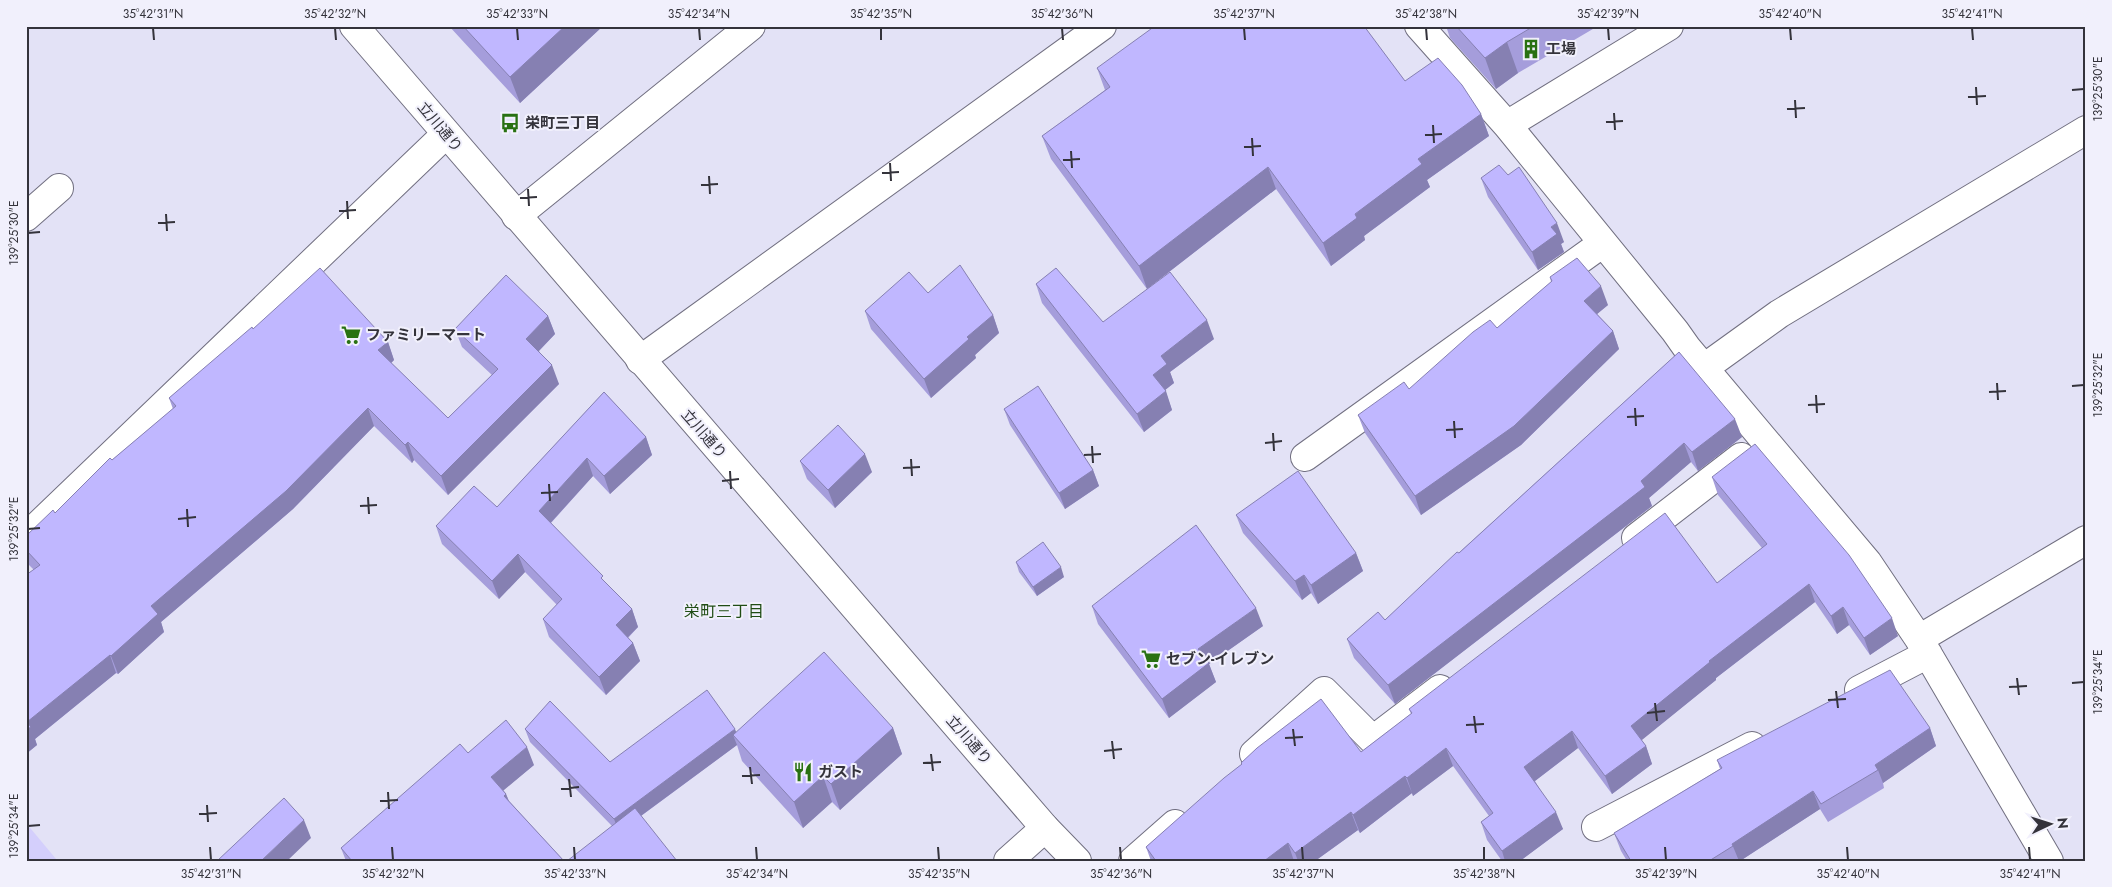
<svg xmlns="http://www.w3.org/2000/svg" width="2112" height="887" font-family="Jost,'Noto Sans JP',sans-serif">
<rect width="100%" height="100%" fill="#e3e2f6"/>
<path fill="#d4cffc" d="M26 823 56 859 54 861H26Z"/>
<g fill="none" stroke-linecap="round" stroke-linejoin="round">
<defs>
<path id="minor" d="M1419 26 1507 125 1675 331 1687 348 1868 563 1919 639 2049 861
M1507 125 1669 26
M516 216 751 26
M26 217 59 188
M640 360 1102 26
M1704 368 1779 314 2086 130
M1305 457 1603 243
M26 537 446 134
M1636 538 1741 457
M1919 639 2086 540
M1859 690 1928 654
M1254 754 1324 691 1373 740 1440 689
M1596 827 1752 746
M1008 861 1045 828
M1133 861 1175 824"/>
<path id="major" d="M354 26 1045 828 1077 861"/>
</defs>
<use href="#minor" stroke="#716f80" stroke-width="30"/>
<use href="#major" stroke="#716f80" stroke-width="30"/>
<use href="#minor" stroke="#fff" stroke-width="28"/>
<use href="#major" stroke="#fff" stroke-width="28"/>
</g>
<path fill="#a59ddb" d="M449 26H603L520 103Z
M1446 26H1598L1518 73 1496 89 1450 38Z
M1097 68 1405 81 1481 114 1489 136 1427 180 1430 187 1364 236 1365 240 1331 266 1276 189 1147 289 1051 159 1042 136 1105 90Z
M1481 178 1564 242 1561 244 1564 252 1538 270 1488 197Z
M1550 277 1608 305 1597 314 1613 331 1619 349 1521 445 1421 515 1365 433 1358 415 1409 389 1497 328 1551 282Z
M1036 284 1103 322 1214 339 1170 372 1174 383 1165 390 1172 410 1144 432 1042 303Z
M865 311 993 315 999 333 975 355 976 358 931 398 871 329Z
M548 316 555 334 539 351 559 384 448 495 414 460 412 463 374 426 293 509 161 622 164 632 118 674 116 673 35 739 37 745 26 754V575L34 570 26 562V550L55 513 112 460 173 409 169 398 253 329 388 342 394 360 391 363 448 418 492 375 462 347 455 329Z
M1679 352 1742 437 1698 471 1691 462 1649 498 1652 506 1395 704 1354 658 1347 639 1385 620Z
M604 392 646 437 652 455 610 494 593 476 551 523 605 582 632 609 638 627 628 638 633 643 640 661 606 695 549 637 543 619 557 605 525 572 499 599 442 544 436 526 497 507Z
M1004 409 1093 470 1099 486 1065 509 1010 425Z
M800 461 872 472 835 508 807 479Z
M1712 477 1898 636 1870 655 1849 625 1837 634 1815 602 1716 678V680L1641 740 1646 746 1652 764 1612 794 1578 748 1535 781 1563 829 1520 861H1502L1487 840 1481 822 1489 816 1453 766 1413 796 1412 793 1360 833 1358 830 1315 861H1151L1146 847 1241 765V763L1361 752 1411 714 1409 709 1717 583 1762 548 1718 495Z
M1236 515 1356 553 1363 571 1318 604 1311 593 1302 600 1243 533Z
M1016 562 1064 577 1037 596 1019 572Z
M1092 606 1263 626 1209 664 1216 682 1169 718 1098 624Z
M893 728 902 754 840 810 832 802 803 828 742 761 737 745 641 816 612 826 530 742 525 729 610 762 736 732Z
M1930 728 1936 746 1883 783 1884 788 1828 822 1820 809 1740 861H1627L1621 851 1614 833 1720 769 1717 760Z
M468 753 534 765 503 790 506 794 509 801 564 861H346L341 848Z"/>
<path fill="#8680b2" d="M565 26H603L520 103 510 77Z
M1507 42 1518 73 1496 89 1485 58Z
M1481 114 1489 136 1427 180 1430 187 1364 236 1365 240 1331 266 1323 243 1418 159Z
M1268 167 1276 189 1147 289 1139 266Z
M1557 223 1564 242 1561 244 1564 252 1538 270 1532 252 1551 227Z
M1601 286 1608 305 1591 319 1584 301Z
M993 315 999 333 975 355 976 358 931 398 924 379 967 337Z
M548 316 555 334 533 357 526 339Z
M1207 320 1214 339 1170 372 1174 383 1160 394 1153 375 1161 356Z
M1613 331 1619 349 1521 445 1421 515 1415 496Z
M388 342 394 360 385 369 378 350Z
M552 365 559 384 448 495 441 476Z
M1166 391 1172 410 1144 432 1137 414Z
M368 408 374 426 293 509 161 622 164 632 118 674 111 656 151 606Z
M1735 419 1742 437 1698 471 1692 452Z
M646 437 652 455 610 494 604 476Z
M408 442 414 460 412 463 405 445Z
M1684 443 1691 462 1649 498 1652 506 1395 704 1388 685 1641 481Z
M865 454 872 472 835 508 828 490Z
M587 458 593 476 545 529 539 511Z
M1093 470 1099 486 1065 509 1059 493Z
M1356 553 1363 571 1318 604 1311 585Z
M518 554 525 572 499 599 492 581Z
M1061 567 1064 577 1037 596 1033 587Z
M1304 575 1311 593 1302 600 1295 581Z
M1809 584 1815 602 1716 678V680L1637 744 1631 726 1709 661Z
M1843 607 1849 625 1837 634 1831 616Z
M1256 608 1263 626 1209 664 1216 682 1169 718 1162 699 1198 649Z
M632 609 638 627 622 643 616 625Z
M1892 618 1898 636 1870 655 1864 638Z
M633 643 640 661 606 695 599 677Z
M110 655 116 673 35 739 37 745 26 754 27 722Z
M893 728 902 754 840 810 831 784Z
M1930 728 1936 746 1883 783 1878 770 1875 765Z
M735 729 740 742 733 735 737 745 619 832 614 819Z
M1572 731 1578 748 1531 784 1524 767Z
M1646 746 1652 764 1612 794 1605 776Z
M527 747 534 765 498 795 491 777Z
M1446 748 1453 766 1413 796 1407 778Z
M823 776 832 802 803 828 794 802Z
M1405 776 1412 793 1360 833 1353 815Z
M1813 791 1820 809 1740 861H1739L1732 844Z
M506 794 513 812 504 796Z
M1351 812 1358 830 1315 861H1298L1295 853Z
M1556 812 1563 829 1520 861H1505L1502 851Z
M304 820 311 838 287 861H261Z
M1288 843 1294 861H1264Z"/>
<path fill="#c0b7ff" stroke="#8680b2" d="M463 26H565L510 77Z
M1155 26H1364L1405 81 1438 58 1462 85 1481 114 1418 159 1422 164 1355 214 1357 218 1323 243 1268 167 1139 266 1042 136 1110 87 1097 68Z
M1456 26H1534L1507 42 1485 58Z
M1499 165 1508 175 1519 167 1557 223 1551 227 1557 234 1532 252 1481 178Z
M1577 258 1601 286 1584 301 1613 331 1514 426 1415 496 1358 415 1404 382 1409 389 1473 332 1490 320 1497 328 1552 281 1550 277Z
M960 265 993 315 967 337 969 339 924 379 865 311 909 272 928 293Z
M320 268 388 342 378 350 448 418 498 369 455 329 506 275 548 316 526 339 552 365 441 476 408 442 405 445 368 408 286 491 151 606 158 614 111 656 110 655 27 722 31 727 26 730V575L40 565 26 550V536L53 510 55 513 110 458 112 460 176 406 169 398 252 327 253 329Z
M1056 268 1103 322 1170 272 1207 320 1161 356 1167 364 1153 375 1166 391 1137 414 1036 284Z
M1679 352 1735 419 1692 452 1684 443 1641 481 1645 487 1388 685 1347 639 1378 612 1385 620 1457 552 1459 553Z
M1038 386 1093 470 1059 493 1004 409Z
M604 392 646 437 604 476 587 458 539 511 603 576 601 578 632 609 616 625 633 643 599 677 543 619 562 599 518 554 492 581 436 526 474 486 497 507Z
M838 425 865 454 828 490 800 461Z
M1755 444 1849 555 1892 618 1864 638 1843 607 1831 616 1809 584 1709 661 1710 662 1631 726 1646 746 1605 776 1572 731 1524 767 1556 812 1502 851 1481 822 1493 813 1446 748 1407 778 1405 776 1353 815 1351 812 1295 853 1288 843 1264 861H1156L1146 847 1224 778 1242 764 1241 763 1257 748 1321 699 1361 752 1412 713 1409 709 1665 513 1717 583 1767 544 1712 477Z
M1298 471 1356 553 1311 585 1304 575 1295 581 1236 515Z
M1196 525 1256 608 1198 649 1209 663 1162 699 1092 606Z
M1043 542 1061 567 1033 587 1016 562Z
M824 652 893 728 831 784 823 776 794 802 733 735Z
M1890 670 1930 728 1875 765 1878 770 1821 804 1813 791 1732 844 1733 846 1709 861H1631L1614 833 1722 768 1717 760Z
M707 690 735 729 614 819 525 729 550 701 610 762Z
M506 720 527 747 491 777 506 794 504 796 564 861H352L341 848 460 744 468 753Z
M284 798 304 820 261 861H217Z
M635 808 677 861H567Z"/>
<path fill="none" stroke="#34333b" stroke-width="2" d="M153 28 154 40M335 28 336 40M517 28 518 40M699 28 700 40M881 28V40M1062 28 1063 40M1244 28 1245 40M1426 28 1427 40M1608 28 1609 40M1790 28 1791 40M1972 28 1973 40M1976 87 1977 105M2072 90 2084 89M1968 97 1986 96M1795 100 1796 118M1787 109 1805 108M1614 113 1615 130M1606 122 1623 121M1433 125 1434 143M1425 135 1442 134M1252 138 1253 156M1244 147 1261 146M1071 151 1072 168M1063 160 1080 159M890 163 891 181M882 173 899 172M709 176 710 194M701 185 718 184M528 189 529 206M520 198 537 197M347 201 348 219M339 211 356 210M166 214 167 231M158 223 175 222M28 233 40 232M1997 383 1998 400M2072 386 2084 385M1989 392 2006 391M1816 395 1817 413M1808 405 1825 404M1635 408 1636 426M1627 417 1644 416M1454 421 1455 438M1446 430 1463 429M1273 433 1274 451M1265 443 1282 441M1092 446 1093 463M1084 455 1101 454M911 459 912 476M903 468 920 467M730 471 731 489M722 481 739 479M549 484 550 501M541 493 558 492M368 497 369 514M360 506 377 505M187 509 188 527M178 519 196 517M28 529 40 528M2017 678 2019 695M2072 683 2084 682M2009 687 2027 686M1836 691 1838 708M1828 700 1846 699M1655 703 1657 721M1647 713 1665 711M1474 716 1476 733M1466 725 1484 724M1293 729 1295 746M1285 738 1303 737M1112 741 1114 759M1104 751 1122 749M931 754 933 771M923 763 941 762M750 767 752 784M742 776 760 775M569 779 571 797M561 789 579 787M388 792 389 809M380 801 398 800M207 805 208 822M199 814 217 813M28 826 40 825M210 847 211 860M392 847 393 860M574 847 575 860M756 847 757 860M938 847 939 860M1120 847 1121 860M1302 847 1303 860M1484 847V860M1665 847 1666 860M1847 847 1848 860M2029 847 2030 860"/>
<defs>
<symbol id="building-bare" viewBox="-9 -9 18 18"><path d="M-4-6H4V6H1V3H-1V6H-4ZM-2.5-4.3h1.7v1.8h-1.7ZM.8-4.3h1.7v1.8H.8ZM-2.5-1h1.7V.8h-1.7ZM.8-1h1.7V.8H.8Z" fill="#297112" stroke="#f1f0fc" stroke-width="2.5" paint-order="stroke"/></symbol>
<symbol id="bus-bare" viewBox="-9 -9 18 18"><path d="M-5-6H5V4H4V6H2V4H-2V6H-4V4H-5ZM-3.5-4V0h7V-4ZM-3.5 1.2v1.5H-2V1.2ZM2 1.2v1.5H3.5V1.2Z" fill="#297112" stroke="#f1f0fc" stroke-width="2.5" paint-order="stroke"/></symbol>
<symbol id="supermarket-bare" viewBox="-9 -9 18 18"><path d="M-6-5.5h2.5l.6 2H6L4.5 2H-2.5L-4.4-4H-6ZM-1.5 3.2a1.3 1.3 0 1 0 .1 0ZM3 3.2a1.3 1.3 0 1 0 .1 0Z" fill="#297112" stroke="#f1f0fc" stroke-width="2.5" paint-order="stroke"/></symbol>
<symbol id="restaurant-bare" viewBox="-9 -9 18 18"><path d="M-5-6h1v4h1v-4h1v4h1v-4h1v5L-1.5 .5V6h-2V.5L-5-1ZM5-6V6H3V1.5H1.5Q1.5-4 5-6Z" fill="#297112" stroke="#f1f0fc" stroke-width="2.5" paint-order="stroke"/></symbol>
</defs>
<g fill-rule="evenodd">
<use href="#building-bare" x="1517" y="35" width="28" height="28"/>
<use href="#bus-bare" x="496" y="109" width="28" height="28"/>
<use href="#supermarket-bare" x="337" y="321" width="28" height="28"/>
<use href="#supermarket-bare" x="1137" y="645" width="28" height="28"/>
<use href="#restaurant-bare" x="789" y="758" width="28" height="28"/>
</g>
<g text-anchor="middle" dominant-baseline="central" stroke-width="4" stroke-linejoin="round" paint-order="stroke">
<g font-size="15" font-weight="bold" fill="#34333b" stroke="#f1f0fc" text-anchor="start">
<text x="1546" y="49">工場</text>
<text x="525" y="123">栄町三丁目</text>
<text x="366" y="335">ファミリーマート</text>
<text x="1166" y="659">セブン-イレブン</text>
<text x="818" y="772">ガスト</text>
</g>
<g font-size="15" fill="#34333b" stroke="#f1f0fc">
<text transform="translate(440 127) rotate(50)">立川通り</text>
<text transform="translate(704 434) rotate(49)">立川通り</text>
<text transform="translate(969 740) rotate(49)">立川通り</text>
</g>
<g font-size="16" fill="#204d14" stroke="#f1f0fc">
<text x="724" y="611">栄町三丁目</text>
</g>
</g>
<rect width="2112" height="887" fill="none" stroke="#f1f0fc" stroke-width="55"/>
<g transform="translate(2050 824) rotate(86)" stroke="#f1f0fc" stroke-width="4" paint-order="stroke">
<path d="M0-4L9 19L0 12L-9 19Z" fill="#34333b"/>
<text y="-8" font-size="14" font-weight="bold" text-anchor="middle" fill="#34333b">N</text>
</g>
<rect x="28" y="28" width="2056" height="832" fill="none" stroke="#34333b" stroke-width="2"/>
<g font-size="12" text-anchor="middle" fill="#34333b">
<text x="153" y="18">35°42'31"N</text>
<text x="335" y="18">35°42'32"N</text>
<text x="517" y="18">35°42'33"N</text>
<text x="699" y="18">35°42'34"N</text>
<text x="881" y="18">35°42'35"N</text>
<text x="1062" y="18">35°42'36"N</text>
<text x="1244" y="18">35°42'37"N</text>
<text x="1426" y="18">35°42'38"N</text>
<text x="1608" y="18">35°42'39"N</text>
<text x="1790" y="18">35°42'40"N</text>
<text x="1972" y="18">35°42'41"N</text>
<text transform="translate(2098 89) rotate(-90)" y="4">139°25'30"E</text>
<text transform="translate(14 233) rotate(-90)" y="4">139°25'30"E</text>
<text transform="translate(2098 385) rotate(-90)" y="4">139°25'32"E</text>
<text transform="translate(14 529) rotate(-90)" y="4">139°25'32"E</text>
<text transform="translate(2098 682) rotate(-90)" y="4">139°25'34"E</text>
<text transform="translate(14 826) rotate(-90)" y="4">139°25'34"E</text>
<text x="211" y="878">35°42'31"N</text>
<text x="393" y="878">35°42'32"N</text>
<text x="575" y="878">35°42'33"N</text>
<text x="757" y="878">35°42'34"N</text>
<text x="939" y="878">35°42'35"N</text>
<text x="1121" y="878">35°42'36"N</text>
<text x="1303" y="878">35°42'37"N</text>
<text x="1484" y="878">35°42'38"N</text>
<text x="1666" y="878">35°42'39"N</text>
<text x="1848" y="878">35°42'40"N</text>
<text x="2030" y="878">35°42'41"N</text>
</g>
</svg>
